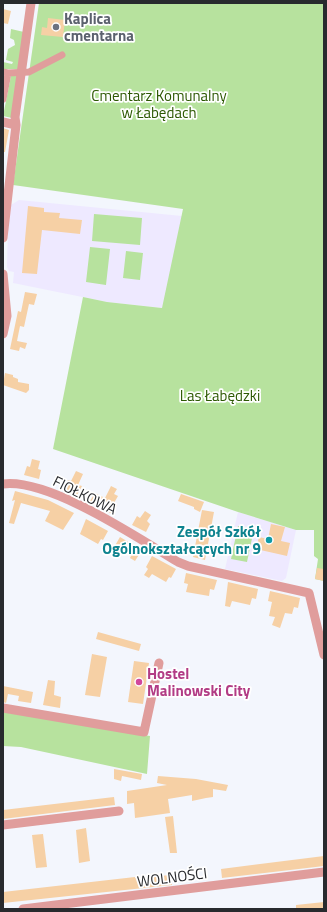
<svg xmlns="http://www.w3.org/2000/svg" width="327" height="912" font-family="'Titillium Web',sans-serif">
<rect width="100%" height="100%" fill="#f3f6fd"/>
<path fill="#eee9ff" d="M19 200 182 216 163 308 107 302 13 283 14 272 9 271 7 267 8 229 11 205Z
M238 512 296 530 286 578 282 581 225 569Z"/>
<path fill="#b7e29e" d="M39 3H324V581L315 579 318 559 314 556V530H296L238 512 53 449 83 297 107 302 162 308 183 209 13 185Z
M11 29 24 32 19 69H3V62L12 64 13 62 6 60 8 49 15 45 14 40 10 38Z
M18 75 12 118 3 116 11 76Z
M94 214 142 218 140 245 92 241Z
M90 247 110 249 106 285 86 282Z
M126 251 143 253 140 280 123 278Z
M238 526 254 529 247 562 231 559Z
M3 712 150 736 147 774 21 747 3 746Z"/>
<path fill="#f6d0a5" d="M3 9 11 11 8 24 3 23Z
M48 18 65 20 63 37 41 35 42 27 47 28Z
M3 128 9 130 5 152H3Z
M28 206 44 208V212L60 213 59 218 82 220 80 234 42 230 37 274 22 273Z
M25 292 37 294 34 305 29 304 24 327 20 326 17 341 27 343 25 349 20 347 19 351 10 349 18 311 21 312Z
M5 373 13 375V377L18 379V382L29 384V390L26 393 3 385Z
M32 459 40 461 38 469 41 470 39 479 24 475 27 466 30 467Z
M76 471 83 474 78 485 82 486 77 495 63 489 68 480 71 481Z
M111 486 117 489 114 494 118 496 114 503 117 505 112 514 90 501 95 493 105 498Z
M15 491 48 500 74 513 63 530 45 521 50 511 21 503 14 524 9 523 15 500 12 501Z
M181 494 204 502 200 512 194 509V507L178 501Z
M202 510 214 512 205 560 193 557Z
M145 511 151 515 147 521 150 524 146 532 132 525 137 516 140 518Z
M86 519 108 531 103 540 101 539 98 544 80 534Z
M271 524 285 527 281 541 290 543 287 556 256 549 259 537 268 539Z
M120 537 142 550 135 561 130 558 131 556 120 549 118 552 113 549Z
M152 556 176 569 171 578 169 577 166 582 152 574 149 578 144 575 148 569 146 567Z
M317 568 324 569V581L315 579Z
M186 573 217 580 214 590 210 589 209 596 186 592 188 584 184 583Z
M228 582 258 589 256 599 252 598 250 605 232 601 230 607 225 606Z
M270 591 300 598 298 608 294 607 292 614 285 613 280 628 272 625 275 617 269 616 272 602 268 601Z
M98 632 141 644 139 651 96 639Z
M92 654 107 657 100 697 85 695Z
M134 661 149 663 143 704 128 702Z
M48 680 55 681 54 695 61 697 60 708 43 705Z
M3 686 33 692 31 703 18 701 19 696 8 694 6 703 3 702Z
M114 769 142 774 141 780 122 776 121 781 114 779Z
M158 776 196 779 228 785 226 791 213 789V797L206 798 192 801V795L168 799 170 813 135 818 134 803 127 804V791L167 785 157 783Z
M114 797 115 805 3 819V810Z
M173 816 177 853H170L165 817Z
M86 828 90 861 79 863 76 830Z
M43 834 47 867 36 868 32 835Z
M324 856V866L222 878 221 869Z
M171 875 172 885 3 903V892L135 877V878Z
M324 902V909H296V905Z"/>
<g fill="none" stroke-linecap="round" stroke-linejoin="round">
<path stroke="#e09d9c" stroke-width="7" d="M3 72 8 73 3 99
M8 73 29 72 62 55"/>
<path stroke="#e09d9c" stroke-width="9" d="M3 122 16 125
M3 238 16 125 15 117 31 3
M3 274 7 316 3 334
M3 484C49 478 138 538 178 562L188 566 309 593 324 655
M3 708 144 732 159 663
M3 825 119 811
M23 909 324 872"/>
</g>
<circle fill="#6b7280" stroke="#fff" stroke-width="1.5" cx="56" cy="27" r="4"/>
<circle fill="#0f9aa8" stroke="#fff" stroke-width="1.5" cx="269" cy="540" r="4"/>
<circle fill="#d1479c" stroke="#fff" stroke-width="1.5" cx="139" cy="682" r="4"/>
<g text-anchor="middle" dominant-baseline="central" stroke-width="3.5" stroke-linejoin="round" paint-order="stroke">
<g font-size="15" font-weight="bold" fill="#5b616d" stroke="#fff" text-anchor="start">
<text x="64" y="18">Kaplica<tspan x="64" dy="17">cmentarna</tspan></text>
</g>
<g font-size="15" fill="#2c5802" stroke="#fff">
<text x="159" y="95">Cmentarz Komunalny<tspan x="159" dy="17">w Łabędach</tspan></text>
<text x="220" y="395">Las Łabędzki</text>
</g>
<g font-size="15" fill="#282a2e" stroke="#fff">
<text transform="translate(85 495) rotate(26)">FIOŁKOWA</text>
<text transform="translate(172 877) rotate(-7)">WOLNOŚCI</text>
</g>
<g font-size="15" font-weight="bold" fill="#0d838f" stroke="#fff" text-anchor="end">
<text x="261" y="531">Zespół Szkół<tspan x="261" dy="17">Ogólnokształcących nr 9</tspan></text>
</g>
<g font-size="15" font-weight="bold" fill="#b23c85" stroke="#fff" text-anchor="start">
<text x="147" y="673">Hostel<tspan x="147" dy="17">Malinowski City</tspan></text>
</g>
</g>
<rect width="327" height="912" fill="none" stroke="#282a2e" stroke-width="8"/>
</svg>
